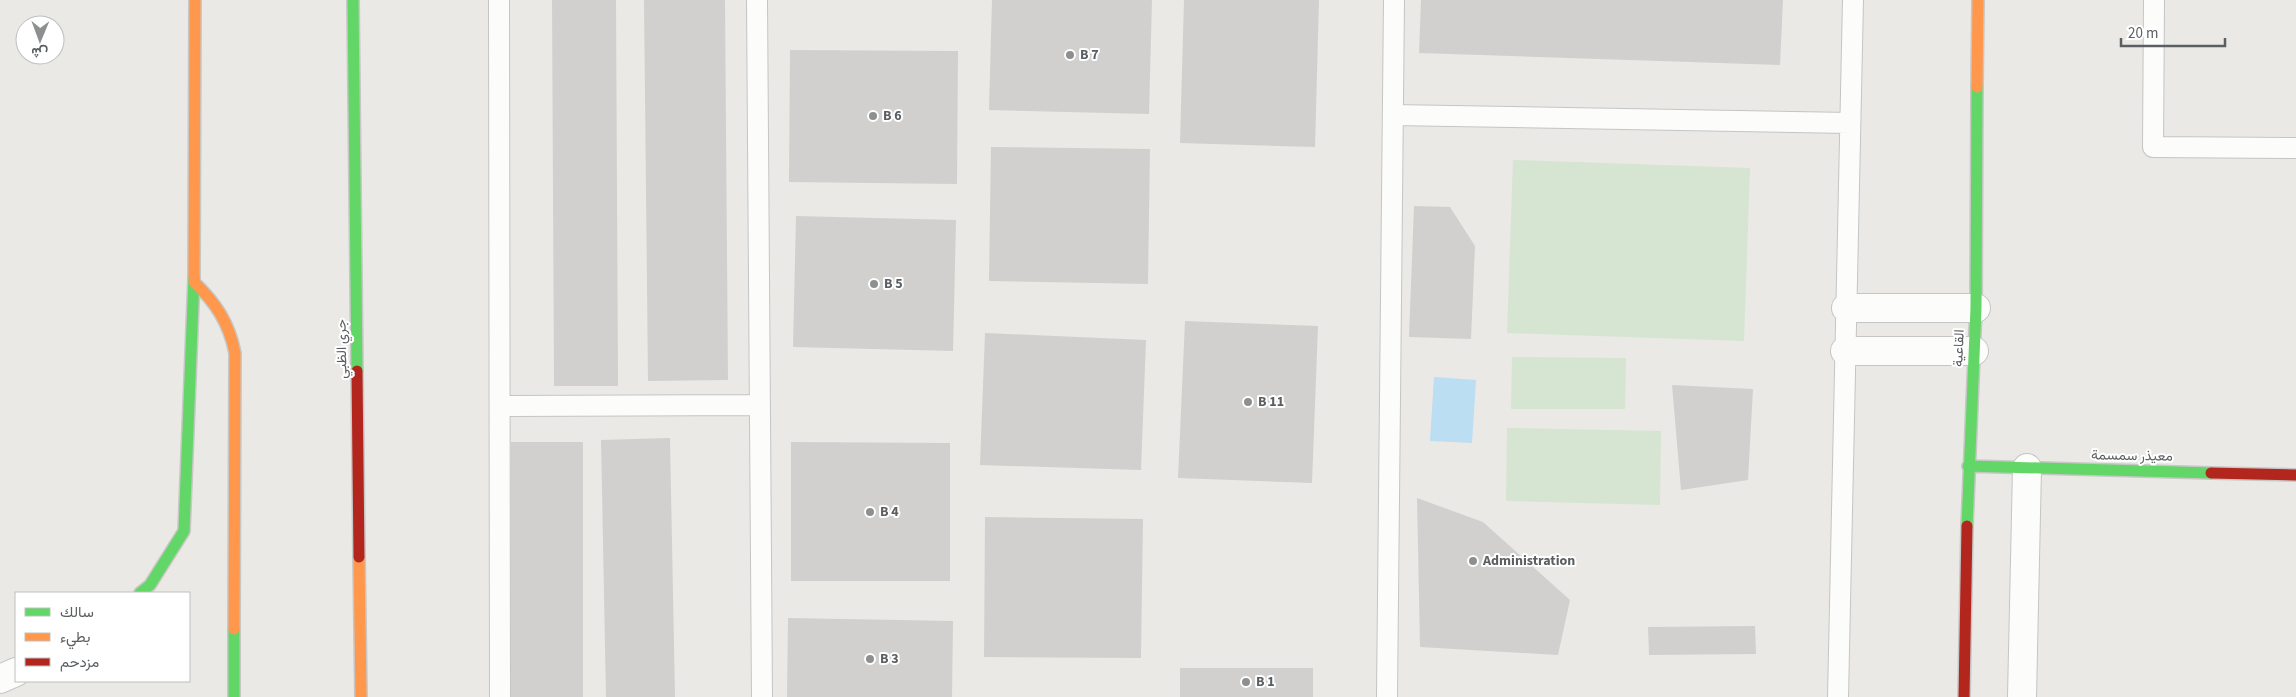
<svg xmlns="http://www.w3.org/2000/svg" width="2296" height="697" font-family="'Source Sans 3',Vazirmatn,sans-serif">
<rect width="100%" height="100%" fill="#eae9e5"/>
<path fill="#d5e5d1" d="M1513 160 1750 168 1744 341 1507 333Z
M1512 357 1626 358 1625 409H1511Z
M1507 428 1661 431 1660 505 1506 501Z"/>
<path fill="#bbdef2" d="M1434 377 1476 380 1472 443 1430 441Z"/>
<path fill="#d1d0ce" d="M552 0H616L618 386H554Z
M644 0H725L728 380 648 381Z
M992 0H1152L1149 114 989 110Z
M1184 0H1319L1315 147 1180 143Z
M1421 0H1783L1780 65 1419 53Z
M790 50 958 51 957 184 789 182Z
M991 147 1150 149 1148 284 989 281Z
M1414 206 1450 207 1475 246 1471 339 1409 337Z
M796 216 956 220 953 351 793 347Z
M1185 321 1318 326 1312 483 1178 478Z
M985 333 1146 340 1141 470 980 465Z
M1672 385 1753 389 1748 480 1681 490Z
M670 438 675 697H606L601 440Z
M511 442H583V697H511Z
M791 442 950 443V581H791Z
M1417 498 1483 522 1570 600 1558 655 1420 647Z
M985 517 1143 519 1141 658 984 657Z
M788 618 953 621 952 697H787Z
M1755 626 1756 654 1649 655 1648 627Z
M1180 668H1313V697H1180Z"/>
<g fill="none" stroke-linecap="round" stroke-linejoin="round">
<defs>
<path id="lane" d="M499 0 500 697
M757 0 762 697
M2154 0 2153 147 2296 148
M1393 115 1850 123
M500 406 760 405
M1387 697 1394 0
M1838 697 1853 0"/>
<path id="street" d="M1846 308H1976
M1845 351H1974
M0 679 16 672
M2022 697 2027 468"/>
<path id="fast" d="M353 0 357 371
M1968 466 2211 473
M1967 526 1976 308 1977 87
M140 593 150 585 184 531 194 277
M234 697V629"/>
<path id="slow" d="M1977 87 1978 0
M194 277 195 0
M194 282C216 303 229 323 235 353L234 629
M359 557 361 697"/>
<path id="jam" d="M357 371 359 557
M2211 473 2296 475
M1964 697 1967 526"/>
</defs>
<use href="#lane" stroke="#c4c5c5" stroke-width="22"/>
<use href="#street" stroke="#c4c5c5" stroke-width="30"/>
<use href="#fast" stroke="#c7c7c6" stroke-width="14"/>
<use href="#slow" stroke="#c7c7c6" stroke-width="14"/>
<use href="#jam" stroke="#c7c7c6" stroke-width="14"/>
<use href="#lane" stroke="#fcfcfb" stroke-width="20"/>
<use href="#street" stroke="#fcfcfb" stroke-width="28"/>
<use href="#fast" stroke="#63d668" stroke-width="11"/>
<use href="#slow" stroke="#ff974d" stroke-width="11"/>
<use href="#jam" stroke="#b3261e" stroke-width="11"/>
</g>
<g fill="#8d8f90" stroke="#fff" stroke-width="2">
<circle cx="1070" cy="55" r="5"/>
<circle cx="873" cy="116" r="5"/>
<circle cx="874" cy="284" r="5"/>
<circle cx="1248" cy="402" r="5"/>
<circle cx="870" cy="512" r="5"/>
<circle cx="1473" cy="561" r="5"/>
<circle cx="870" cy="659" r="5"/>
<circle cx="1246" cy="682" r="5"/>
</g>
<g text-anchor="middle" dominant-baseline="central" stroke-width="4" stroke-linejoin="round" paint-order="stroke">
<g font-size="14" font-weight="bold" fill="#5b5f62" stroke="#fff" text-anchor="start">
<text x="1080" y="55">B 7</text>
<text x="883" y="116">B 6</text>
<text x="884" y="284">B 5</text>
<text x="1258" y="402">B 11</text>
<text x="880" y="512">B 4</text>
<text x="1483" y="561">Administration</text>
<text x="880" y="659">B 3</text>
<text x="1256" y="682">B 1</text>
</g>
<g font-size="14" fill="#5b5f62" stroke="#fff">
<text transform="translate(1959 348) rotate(-88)">القاعية</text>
<text transform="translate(342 349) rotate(-91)">جري الظبي</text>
<text transform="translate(2132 456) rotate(1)">معيذر سمسمة</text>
</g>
</g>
<rect x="15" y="592" width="175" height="90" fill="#ffffff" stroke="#bdbfc0"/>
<rect x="25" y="608" width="25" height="8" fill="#63d668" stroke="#bdbfc0"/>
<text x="60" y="617" font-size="15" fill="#5b5f62">سالك</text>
<rect x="25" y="633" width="25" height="8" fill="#ff974d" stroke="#bdbfc0"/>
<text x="60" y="642" font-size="15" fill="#5b5f62">بطيء</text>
<rect x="25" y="658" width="25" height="8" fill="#b3261e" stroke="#bdbfc0"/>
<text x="60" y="667" font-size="15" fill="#5b5f62">مزدحم</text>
<g transform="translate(40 40) rotate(181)"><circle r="24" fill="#ffffff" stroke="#bdbfc0"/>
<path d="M0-4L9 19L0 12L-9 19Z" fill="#8d8f90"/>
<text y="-8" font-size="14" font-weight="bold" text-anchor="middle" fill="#5b5f62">ش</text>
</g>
<path d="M2121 38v8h104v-8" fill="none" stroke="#5b5f62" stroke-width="2.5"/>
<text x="2128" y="38" font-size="15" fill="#5b5f62" stroke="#ffffff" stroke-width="4" paint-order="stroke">20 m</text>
</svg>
